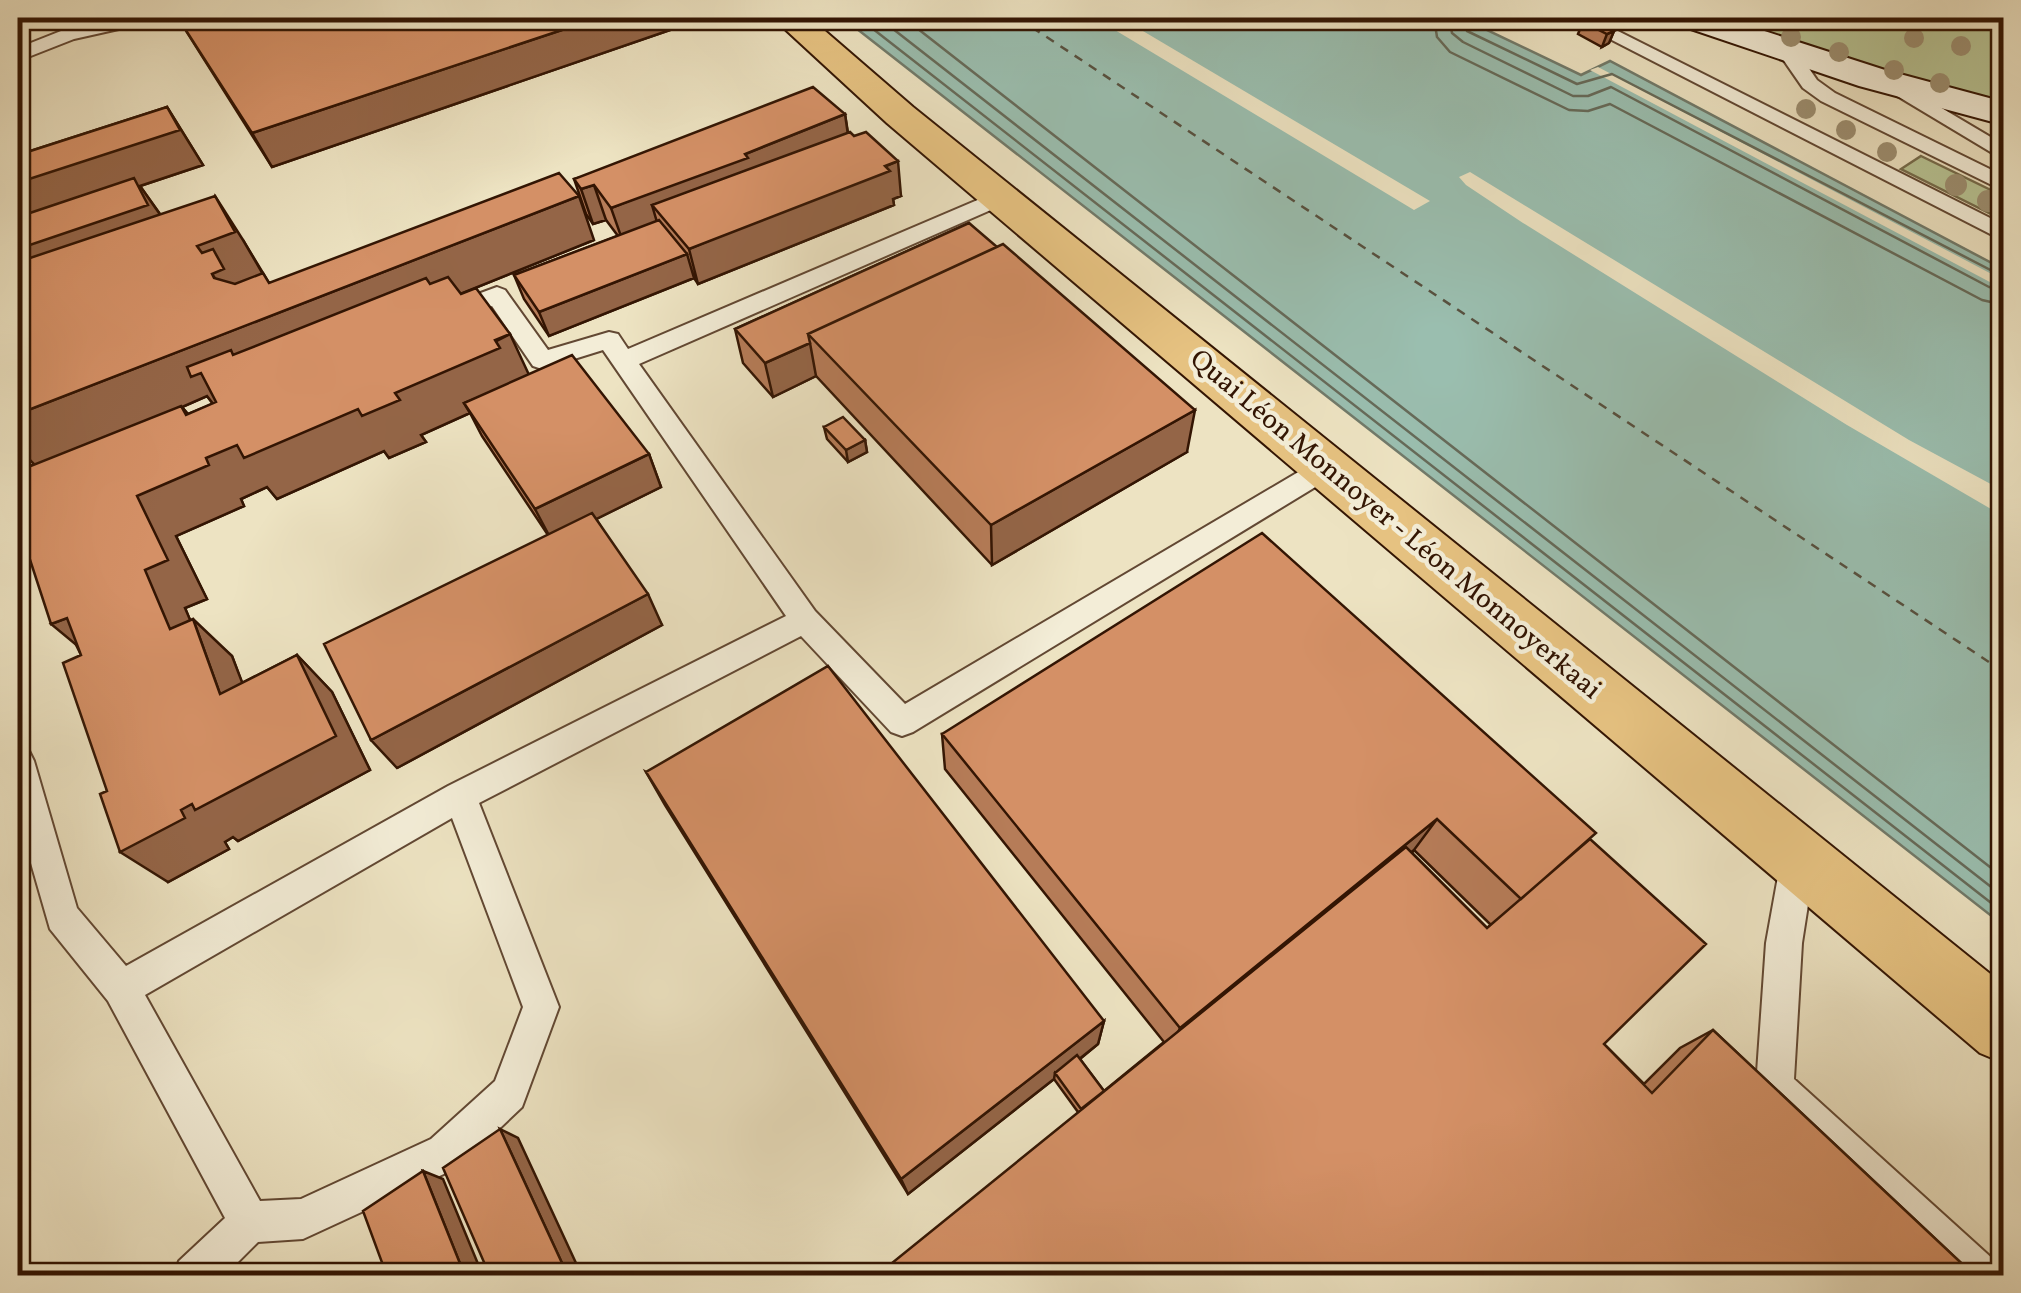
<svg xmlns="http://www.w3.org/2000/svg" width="2021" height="1293" font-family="Vollkorn,serif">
<rect width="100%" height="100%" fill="#ede3c2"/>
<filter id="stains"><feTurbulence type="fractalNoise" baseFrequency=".002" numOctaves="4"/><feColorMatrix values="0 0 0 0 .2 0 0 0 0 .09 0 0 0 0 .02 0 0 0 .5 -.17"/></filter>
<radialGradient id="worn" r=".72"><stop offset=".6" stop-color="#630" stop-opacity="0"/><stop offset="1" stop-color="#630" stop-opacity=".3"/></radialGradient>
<path fill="#b8c494" stroke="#766c4c" stroke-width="2.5" d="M1710 18H2003V106L1771 39Z
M1921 156 2003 196V220L1901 169Z"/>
<path fill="#9abeaf" stroke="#717a6a" stroke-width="2.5" d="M843 18H1462L1581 75 1610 61 2003 269V925Z"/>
<path fill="#ede3c2" d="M1095 18H1121L1430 201 1414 210Z
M1598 67 2003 280V289L1590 70Z
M1470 172 1909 440 2000 489 2003 487V516L1847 425 1523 223 1466 185 1459 177Z"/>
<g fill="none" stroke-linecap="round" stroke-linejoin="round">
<path stroke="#666a59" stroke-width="2.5" d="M859 18 2004 913
M879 18 2004 897
M904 18 2004 878
M1434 18 1437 37 1450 52 1569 110 1588 111 1610 104 1982 300 2004 305
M1449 18 1452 33 1463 42 1573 96H1588L1611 87 1989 287 2004 290
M1462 18 1467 31 1577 84 1612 74 2004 277"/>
<path stroke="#57503f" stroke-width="2.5" stroke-dasharray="9 8" stroke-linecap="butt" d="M1018 18 2004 672"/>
<defs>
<path id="lane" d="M120 18H152L150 22 74 39 18 61V48L61 31Z
M1569 18H1592L2004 225V241Z
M1788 46 1795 48 1817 80 1835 93 2004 176V191L1821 101 1803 88 1778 52Z
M1891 78 2004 145V160L1884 88V80Z
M1001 190 1012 197 1009 202 639 364 815 611 905 704 1317 461H1335L1339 468 1335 475 913 732 902 736 891 732 801 636 479 803 559 1007 522 1107 459 1167 303 1239 258 1242 224 1276H174L179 1261 225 1218 108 1001 50 929 18 818V747L29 751 34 761 77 908 126 966 448 786 786 616 603 350 542 369 533 366 492 306 449 322 437 314 440 308 497 287 505 290 548 350 609 332 618 334 628 349ZM452 818 523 1007 495 1081 431 1139 301 1199 260 1201 145 995Z
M1798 844 1810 849 1815 860 1802 943 1794 1079 1995 1261 2000 1276H1949L1762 1100 1756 1087 1766 943 1781 860 1786 849Z"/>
<path id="secondary" d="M1674 18H1724L1885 70 2004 102V125L1859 86 1679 25Z"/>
<path id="primary" d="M773 18H810L913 107 2004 985V1063L1980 1053 887 123Z"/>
</defs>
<use href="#lane" stroke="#624833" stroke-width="4"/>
<use href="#secondary" stroke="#331503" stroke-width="4"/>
<use href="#primary" stroke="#331503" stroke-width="4"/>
<use href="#lane" fill="#f3edd7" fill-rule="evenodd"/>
<use href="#secondary" fill="#f3edd7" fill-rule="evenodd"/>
<use href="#primary" fill="#e6c281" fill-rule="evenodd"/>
</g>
<g fill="#9d8f71">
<circle cx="1791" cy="37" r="10"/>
<circle cx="1914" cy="38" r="10"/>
<circle cx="1961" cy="46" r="10"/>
<circle cx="1839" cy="52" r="10"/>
<circle cx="1894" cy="70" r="10"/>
<circle cx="1940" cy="83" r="10"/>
<circle cx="1806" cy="109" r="10"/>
<circle cx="1846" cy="130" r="10"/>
<circle cx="1887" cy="152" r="10"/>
<circle cx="1956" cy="185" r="11"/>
<circle cx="1988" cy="201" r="11"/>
</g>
<path fill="#b67c58" stroke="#331503" stroke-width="2.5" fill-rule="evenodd" d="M178 18 673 29 272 167Z
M678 18H698L699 22 687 26Z
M1583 22 1614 31 1609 43 1602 47 1578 34Z
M167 107 203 165 140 186 160 214 243 240 269 283 594 240 460 294 528 374 649 454 661 487 596 519 662 625 397 768 548 535 482 436 470 413 421 435 426 442 389 458 384 451 277 499 267 487 241 499 244 506 176 536 207 599 185 608 190 620 232 656 242 683 297 655 332 692 370 770 238 841 233 837 225 842 229 849 168 882 107 791 81 655 18 527V471L35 464 18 448V155ZM207 396 213 404 188 414 182 407Z
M845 114 848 133 901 196 893 199 894 205 698 284 694 278 549 336 524 299 514 275 618 236 606 220 593 224 586 214 574 179Z
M969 223 1187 452 992 565 816 376 773 397 743 363 735 329Z
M824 427 865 440 867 452 848 462 827 439Z
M942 734 1590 839 1604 1044 1644 1084 1680 1048 1713 1030 1975 1276 1078 1112 1054 1079 908 1194 665 805 646 772 1104 1021 1098 1044 1080 1059 1104 1091 1164 1042 945 769ZM1414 850 1491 925 1487 928 1412 853Z"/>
<path fill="#946547" stroke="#331503" stroke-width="2.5" d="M598 18H670L673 29 272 167 252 133Z
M685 18H698L699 22 687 26Z
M1614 31 1609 43 1602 47 1607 34Z
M167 107 203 165 140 186 159 213 173 239 18 294V190L26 180Z
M845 114 850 149 652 205 659 229 623 242 611 208Z
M898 161 901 196 893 199 894 205 698 284 689 249Z
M594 185 606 220 593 224 581 189Z
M215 196 243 240 264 276 242 317 212 274 197 246Z
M579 196 594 240 252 378 225 419 207 396 182 407 216 448 237 445 395 393 510 334 530 377 464 403 470 413 421 435 426 442 389 458 384 451 277 499 267 487 241 499 244 506 176 536 207 599 185 608 210 667 170 629 36 466 18 448V414Z
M687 254 694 278 549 336 539 312Z
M810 343 816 376 773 397 765 363Z
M1195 410 1187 452 992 565 991 525Z
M865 440 867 452 848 462 846 450Z
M649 454 661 487 552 541 535 509Z
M648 594 662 625 397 768 371 740Z
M67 618 97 662 51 624Z
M193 619 232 656 260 729 220 694Z
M297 655 332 692 370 770 238 841 233 837 225 842 229 849 168 882 120 852 181 810Z
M1437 819 1414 850 1170 1050 1180 1028Z
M1104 1021 1098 1044 1058 1076 1055 1073 1054 1079 908 1194 901 1179Z
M500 1129 518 1138 582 1276H568Z
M423 1171 443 1179 483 1276H465Z"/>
<path fill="#d49066" stroke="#331503" stroke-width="2.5" d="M178 18H598L252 133Z
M1591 19 1614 31 1607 34 1583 22Z
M813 87 845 114 745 154 748 158 611 208 594 185 581 189 574 179Z
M167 107 180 130 26 180 29 186 18 190V155Z
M850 132 854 136 866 132 898 161 885 166 890 171 689 249 652 205Z
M559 173 579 196 18 414V262L215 196 235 232 197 246 202 253 213 249 224 269 212 274 214 278 235 284 263 273 269 283Z
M134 178 148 205 18 249V217Z
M659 220 687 254 539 312 514 275Z
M969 223 997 247 808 334 810 343 765 363 735 329Z
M1003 244 1195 410 991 525 808 334Z
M448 277 461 294 476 288 510 334 495 340 500 348 395 393 400 400 362 416 358 409 244 458 237 445 206 458 209 465 137 496 168 560 145 570 170 629 193 619 220 694 297 655 336 736 195 810 192 804 181 810 185 818 120 852 100 794 107 791 63 663 81 655 67 618 51 624 18 523V471L181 406 186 415 216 402 201 373 191 377 187 367 231 350 233 355 426 278 430 284Z
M572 355 649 454 535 509 464 403Z
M843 417 865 440 846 450 824 427Z
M592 513 648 594 371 740 324 644Z
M1262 533 1596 833 1521 899 1437 819 1180 1028 942 734Z
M828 666 1104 1021 901 1179 646 772Z
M1590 839 1706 944 1604 1044 1652 1093 1713 1030 1975 1276H876L1406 847 1487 928Z
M1077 1055 1104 1091 1081 1109 1055 1073Z
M500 1129 568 1276H490L443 1168Z
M423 1171 465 1276H387L363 1211Z"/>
<g text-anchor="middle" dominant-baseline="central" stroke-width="9" stroke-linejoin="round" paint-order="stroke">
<g font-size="28" fill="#331503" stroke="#f3edd7">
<text transform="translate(1395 525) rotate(40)">Quai Léon Monnoyer - Léon Monnoyerkaai</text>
</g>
</g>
<rect width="2021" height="1293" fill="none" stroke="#ede3c2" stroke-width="60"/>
<rect x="20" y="20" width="1981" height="1253" fill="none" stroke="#331503" stroke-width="5"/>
<rect x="30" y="30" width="1961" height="1233" fill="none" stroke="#331503" stroke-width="2.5"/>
<rect width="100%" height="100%" filter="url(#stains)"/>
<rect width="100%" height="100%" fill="url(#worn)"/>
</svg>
